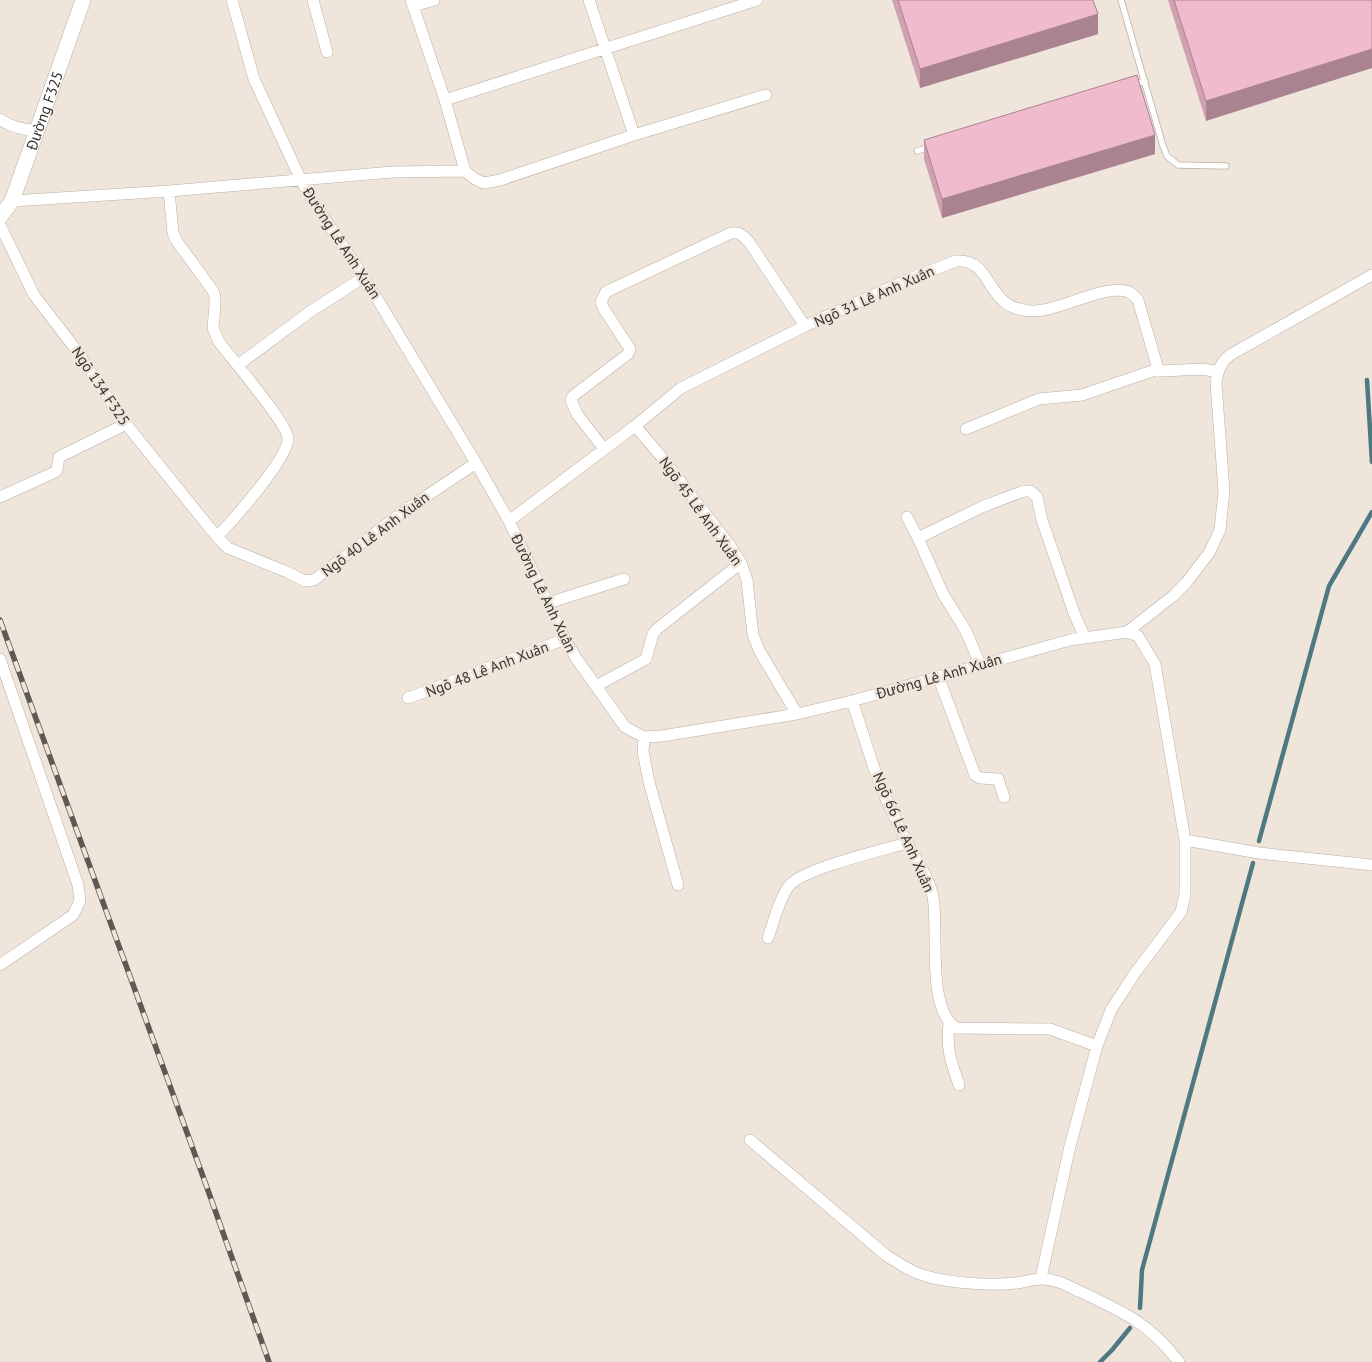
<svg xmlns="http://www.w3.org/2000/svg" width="1372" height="1362" font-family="'PT Sans',sans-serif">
<rect width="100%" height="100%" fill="#efe5da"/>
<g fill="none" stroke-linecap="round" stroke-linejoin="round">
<path stroke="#4e7882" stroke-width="4.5" d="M1367 380 1372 462
M1259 841 1329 586 1372 512
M1140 1308 1142 1270 1253 863
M1100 1362 1112 1350 1130 1328"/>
<defs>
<path id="service" d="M1121 0 1163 146 1167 156 1178 165 1226 166
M1132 85 1145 81
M917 151 930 147"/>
<path id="minor" d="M232 0 254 79 301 180 311 198 364 277 476 463 509 521 565 639 576 658 625 727 644 737 662 736 797 714 852 701 1070 640 1127 632 1138 636 1155 664 1185 840V894L1181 912 1135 973 1111 1010 1097 1046 1070 1146 1041 1278
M313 0 327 52
M411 0 445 100 465 171 475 179 484 183 500 180 634 135 766 95
M589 0 634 135
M413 6 434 0
M445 100 757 0
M0 119C12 128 23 129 38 131
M169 191 173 233 176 240 213 291 215 297V305L213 328 219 342C231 358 287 423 288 438 289 458 232 521 217 537
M12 201 169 191 393 172 465 171
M0 225 34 295 74 347 126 424 217 537 228 548 287 572 305 581 314 580 404 511 476 463
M238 365 311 311 364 277
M635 426 660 455 729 544 741 563 747 580 753 635 760 652 797 714
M966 429 1039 399 1082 395 1158 369
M604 449 577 414 571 400 573 396 628 354 630 349 604 309 601 302 606 292 612 289 731 233H738L743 236 749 242 805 326
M0 497 55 472 57 470 59 457 126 424
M907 517 918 538 943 594 966 631 980 664
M509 521 635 426 681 388 805 326 909 279 956 261C995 258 983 309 1031 311 1060 312 1104 283 1129 292 1133 294 1135 297 1138 300L1158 369 1162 371 1203 369 1218 372
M918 538 984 506 1024 491H1030L1037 497 1042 520 1074 613 1085 638
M548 603 624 579
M1127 632 1173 596 1186 583 1209 553 1220 530 1224 491 1216 383C1218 371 1220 363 1230 355L1372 275
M0 659 78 885 80 901 73 915 0 965
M938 676 975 775 980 778 998 779 1004 797
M596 686 646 659 653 634 657 629 741 563
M408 698 565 639
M852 701C863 731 871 764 884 794 891 810 899 827 907 842 916 860 929 877 933 897 939 929 926 1009 956 1028L1050 1029 1097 1046
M644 737 643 751 649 782 678 885
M1185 840 1259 853 1372 865
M768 938C774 921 778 902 788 887 800 869 883 850 907 843
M949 1024C946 1050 951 1061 959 1085
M750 1140 887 1256C897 1262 907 1269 917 1273 941 1283 990 1286 1016 1283 1024 1282 1033 1279 1042 1279 1057 1279 1068 1286 1081 1292 1124 1312 1150 1324 1179 1362"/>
<g id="secondary">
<path id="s1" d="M0 217 12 201 83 0"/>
</g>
</defs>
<use href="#service" stroke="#bab0a6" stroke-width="7"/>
<use href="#minor" stroke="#bab0a6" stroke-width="12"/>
<use href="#secondary" stroke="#bab0a6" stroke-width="16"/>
<use href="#service" stroke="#fff" stroke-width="5.5"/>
<use href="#minor" stroke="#fff" stroke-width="11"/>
<use href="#secondary" stroke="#fff" stroke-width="15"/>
<defs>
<path id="rail" d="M0 620 205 1182 269 1362"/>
</defs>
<use href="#rail" stroke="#5e5953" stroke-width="5.5"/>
<use href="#rail" stroke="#efe5da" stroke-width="4" stroke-dasharray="11" stroke-linecap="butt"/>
</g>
<path fill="#cfa1b1" d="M892 0H1093L1098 34 920 88Z
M1168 0H1372L1206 121Z
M924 140 1155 154 942 218 924 159Z"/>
<path fill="#a98390" d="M1098 14V34L920 88V69Z
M1372 49V68L1206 121V101Z
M1155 135V154L942 218V199Z"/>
<path fill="#f1bbce" stroke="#a98390" d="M898 0H1093L1098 14 920 69Z
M1174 0H1372V49L1206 101Z
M1137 75 1155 135 942 199 924 140Z"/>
<g text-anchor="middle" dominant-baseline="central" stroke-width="5" stroke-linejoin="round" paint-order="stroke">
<g font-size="15" fill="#37332f" stroke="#efe5da">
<text stroke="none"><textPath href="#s1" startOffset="116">Đường F325</textPath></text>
<text transform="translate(342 243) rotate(57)">Đường Lê Anh Xuân</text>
<text transform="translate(874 296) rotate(-24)">Ngõ 31 Lê Anh Xuân</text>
<text transform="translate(101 386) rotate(56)">Ngõ 134 F325</text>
<text transform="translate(701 511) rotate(54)">Ngõ 45 Lê Anh Xuân</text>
<text transform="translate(375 534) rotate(-37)">Ngõ 40 Lê Anh Xuân</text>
<text transform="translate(544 593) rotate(64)">Đường Lê Anh Xuân</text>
<text transform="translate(487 669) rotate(-21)">Ngõ 48 Lê Anh Xuân</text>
<text transform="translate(939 676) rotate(-16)">Đường Lê Anh Xuân</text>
<text transform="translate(904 832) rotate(66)">Ngõ 66 Lê Anh Xuân</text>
</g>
</g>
</svg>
